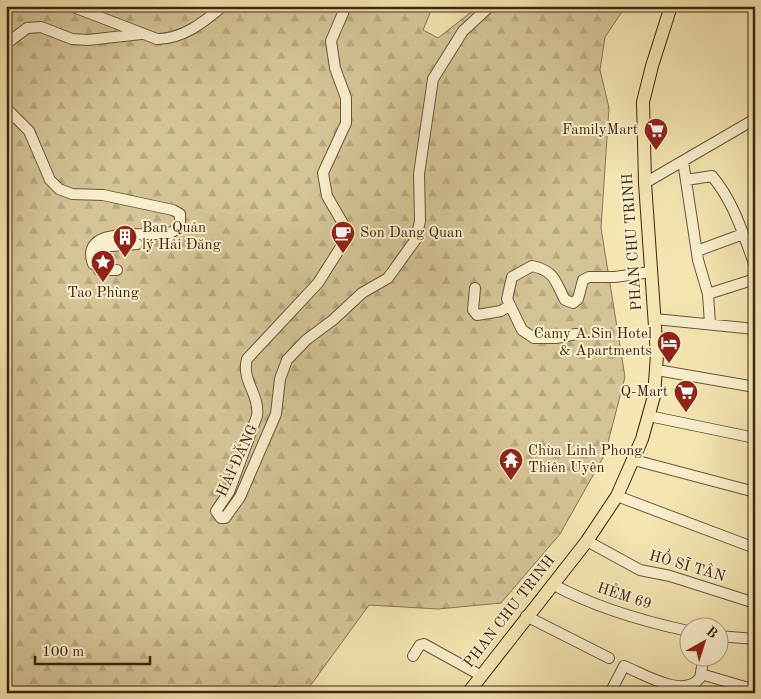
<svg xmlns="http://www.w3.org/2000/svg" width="761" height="699" font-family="'Old Standard TT',serif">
<defs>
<pattern id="forest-firs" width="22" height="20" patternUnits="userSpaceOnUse" patternTransform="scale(1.25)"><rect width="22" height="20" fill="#d5c496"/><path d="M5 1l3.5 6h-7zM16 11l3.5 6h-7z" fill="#b8a880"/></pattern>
</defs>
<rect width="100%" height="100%" fill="#f4e5b1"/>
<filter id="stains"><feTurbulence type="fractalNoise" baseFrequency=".004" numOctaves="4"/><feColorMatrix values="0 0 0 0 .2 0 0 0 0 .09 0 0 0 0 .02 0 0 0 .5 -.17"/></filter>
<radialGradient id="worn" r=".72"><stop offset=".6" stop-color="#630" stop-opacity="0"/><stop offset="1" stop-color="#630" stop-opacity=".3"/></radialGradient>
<path fill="url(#forest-firs)" stroke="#8a7454" d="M6 6H433L423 30 438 38 479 6H626L605 37 600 70 609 108 601 228 625 377 605 454 560 534 501 603 438 609 369 605 305 693H6Z"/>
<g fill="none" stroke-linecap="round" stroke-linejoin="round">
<defs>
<path id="minor" d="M71 6 157 39C183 39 204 22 223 6
M346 6 331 41 335 68 346 98V123L323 173 327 196 345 227 344 242 318 283 247 359C241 381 260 394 257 416L229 492 216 511 221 518H225L240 497 276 414 280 379 287 360 306 340 333 320 362 293 388 278 416 239 420 221 419 174 433 79 463 31 490 6
M6 44 27 28 41 27 72 39 88 40 141 34
M6 108 29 131 50 180 59 189 72 194 103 195 173 210 180 214V227C177 228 173 232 170 233 151 237 78 224 93 264L99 266
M683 161 698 260 708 294 710 324
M686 180 712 176C734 202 743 234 755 266
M645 183 755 119
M697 251 743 234
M117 270H99L98 247 137 244
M475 288 473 310 477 315 501 311 509 306
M708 294 755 279
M655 319 755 329
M576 334 556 338H534L522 330 507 299 512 277 532 266C555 271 555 281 565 300L573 303 578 299 583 280 589 277H615L651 272
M657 370 755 387
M649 416 755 438
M634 460 755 492
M617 496 755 548
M587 541 640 570 670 576 755 603
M552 584C594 607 642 621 688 631
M526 616 609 658
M718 636 755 639
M413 656 420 645 424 644 480 675
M701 674 755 690
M275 692 277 693
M610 693 624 666C644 674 683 699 700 678L704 656"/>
<path id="major" d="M468 693 587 541 617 496 642 439 654 396 657 355 645 183 643 102 652 66 671 6"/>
</defs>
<use href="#minor" stroke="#6c553a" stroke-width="12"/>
<use href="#major" stroke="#3e2512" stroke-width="14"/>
<use href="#minor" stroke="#f8eecc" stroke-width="10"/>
<use href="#major" stroke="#f4e5b1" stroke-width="12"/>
</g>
<defs>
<symbol id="supermarket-pin" viewBox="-11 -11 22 30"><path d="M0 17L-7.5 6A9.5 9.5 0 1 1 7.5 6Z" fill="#8f2418" stroke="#f8eecc"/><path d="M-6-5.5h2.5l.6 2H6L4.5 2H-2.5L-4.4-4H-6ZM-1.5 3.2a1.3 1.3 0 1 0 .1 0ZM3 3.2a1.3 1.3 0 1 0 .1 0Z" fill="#fff"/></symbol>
<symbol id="cafe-pin" viewBox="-11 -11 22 30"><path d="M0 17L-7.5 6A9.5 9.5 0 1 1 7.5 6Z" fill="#8f2418" stroke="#f8eecc"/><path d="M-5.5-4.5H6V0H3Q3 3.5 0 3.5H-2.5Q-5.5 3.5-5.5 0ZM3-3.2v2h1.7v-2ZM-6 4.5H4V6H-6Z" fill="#fff"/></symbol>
<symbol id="building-pin" viewBox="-11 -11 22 30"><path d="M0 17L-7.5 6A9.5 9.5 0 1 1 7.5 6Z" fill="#8f2418" stroke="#f8eecc"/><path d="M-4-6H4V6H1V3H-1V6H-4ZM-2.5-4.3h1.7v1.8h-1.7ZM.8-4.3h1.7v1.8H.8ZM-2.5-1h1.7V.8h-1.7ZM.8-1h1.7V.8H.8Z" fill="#fff"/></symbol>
<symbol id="sight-pin" viewBox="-11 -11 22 30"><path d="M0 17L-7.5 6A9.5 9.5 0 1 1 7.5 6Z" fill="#8f2418" stroke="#f8eecc"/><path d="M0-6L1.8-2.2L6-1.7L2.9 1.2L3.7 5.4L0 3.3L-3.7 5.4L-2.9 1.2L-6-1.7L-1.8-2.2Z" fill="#fff"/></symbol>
<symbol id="hotel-pin" viewBox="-11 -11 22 30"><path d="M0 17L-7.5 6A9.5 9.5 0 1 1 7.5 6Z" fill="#8f2418" stroke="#f8eecc"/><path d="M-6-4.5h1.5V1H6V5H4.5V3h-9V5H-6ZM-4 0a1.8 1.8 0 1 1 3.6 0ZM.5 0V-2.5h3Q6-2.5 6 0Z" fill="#fff"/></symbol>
<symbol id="temple-pin" viewBox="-11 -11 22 30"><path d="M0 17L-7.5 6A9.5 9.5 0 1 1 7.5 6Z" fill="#8f2418" stroke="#f8eecc"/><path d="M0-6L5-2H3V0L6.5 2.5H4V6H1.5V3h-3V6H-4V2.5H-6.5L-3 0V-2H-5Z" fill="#fff"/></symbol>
</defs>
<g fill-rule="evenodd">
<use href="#supermarket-pin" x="642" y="116" width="28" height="38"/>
<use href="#cafe-pin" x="329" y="219" width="28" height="38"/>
<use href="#building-pin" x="111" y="223" width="28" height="38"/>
<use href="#sight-pin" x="89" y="248" width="28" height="38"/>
<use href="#hotel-pin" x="655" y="329" width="28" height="38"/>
<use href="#supermarket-pin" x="672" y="378" width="28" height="38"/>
<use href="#temple-pin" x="497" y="446" width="28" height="38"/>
</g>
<g text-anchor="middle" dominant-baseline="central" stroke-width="4" stroke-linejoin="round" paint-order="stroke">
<g font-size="15" fill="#3e2512" stroke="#f8eecc" text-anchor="end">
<text x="638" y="130">FamilyMart</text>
<text x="142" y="228" text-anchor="start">Ban Quản<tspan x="142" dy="17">lý Hải Đăng</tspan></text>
<text x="360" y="233" text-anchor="start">Son Dang Quan</text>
<text x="103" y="293" text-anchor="middle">Tao Phùng</text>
<text x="652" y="334">Camy A.Sin Hotel<tspan x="652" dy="17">&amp; Apartments</tspan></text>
<text x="668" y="392">Q-Mart</text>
<text x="528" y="451" text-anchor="start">Chùa Linh Phong<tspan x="528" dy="17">Thiên Uyên</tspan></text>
</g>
<g font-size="15" fill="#3e2512" stroke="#f8eecc">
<text transform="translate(633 242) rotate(-94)">PHAN CHU TRINH</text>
<text transform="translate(238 461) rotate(-65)">HẢI ĐĂNG</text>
<text transform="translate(687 567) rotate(16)">HỒ SĨ TÂN</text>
<text transform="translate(624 597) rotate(18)">HẺM 69</text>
<text transform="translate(510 612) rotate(-52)">PHAN CHU TRINH</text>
</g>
</g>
<rect width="761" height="699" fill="none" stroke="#f4e5b1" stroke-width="25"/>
<rect x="8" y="8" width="746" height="684" fill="none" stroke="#3e2512" stroke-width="2.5"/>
<rect x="12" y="12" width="736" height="674" fill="none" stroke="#3e2512"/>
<g transform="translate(704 642) rotate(39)"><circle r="24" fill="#f8eecc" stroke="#ae9e82"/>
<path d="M0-4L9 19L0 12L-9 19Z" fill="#8f2418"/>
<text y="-8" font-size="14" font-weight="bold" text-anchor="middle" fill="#3e2512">B</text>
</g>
<path d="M35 656v8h115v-8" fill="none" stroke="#3e2512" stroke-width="2.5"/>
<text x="42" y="656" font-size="15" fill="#3e2512" stroke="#f8eecc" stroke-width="4" paint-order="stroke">100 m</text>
<rect width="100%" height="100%" filter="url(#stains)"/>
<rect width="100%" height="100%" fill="url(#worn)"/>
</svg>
